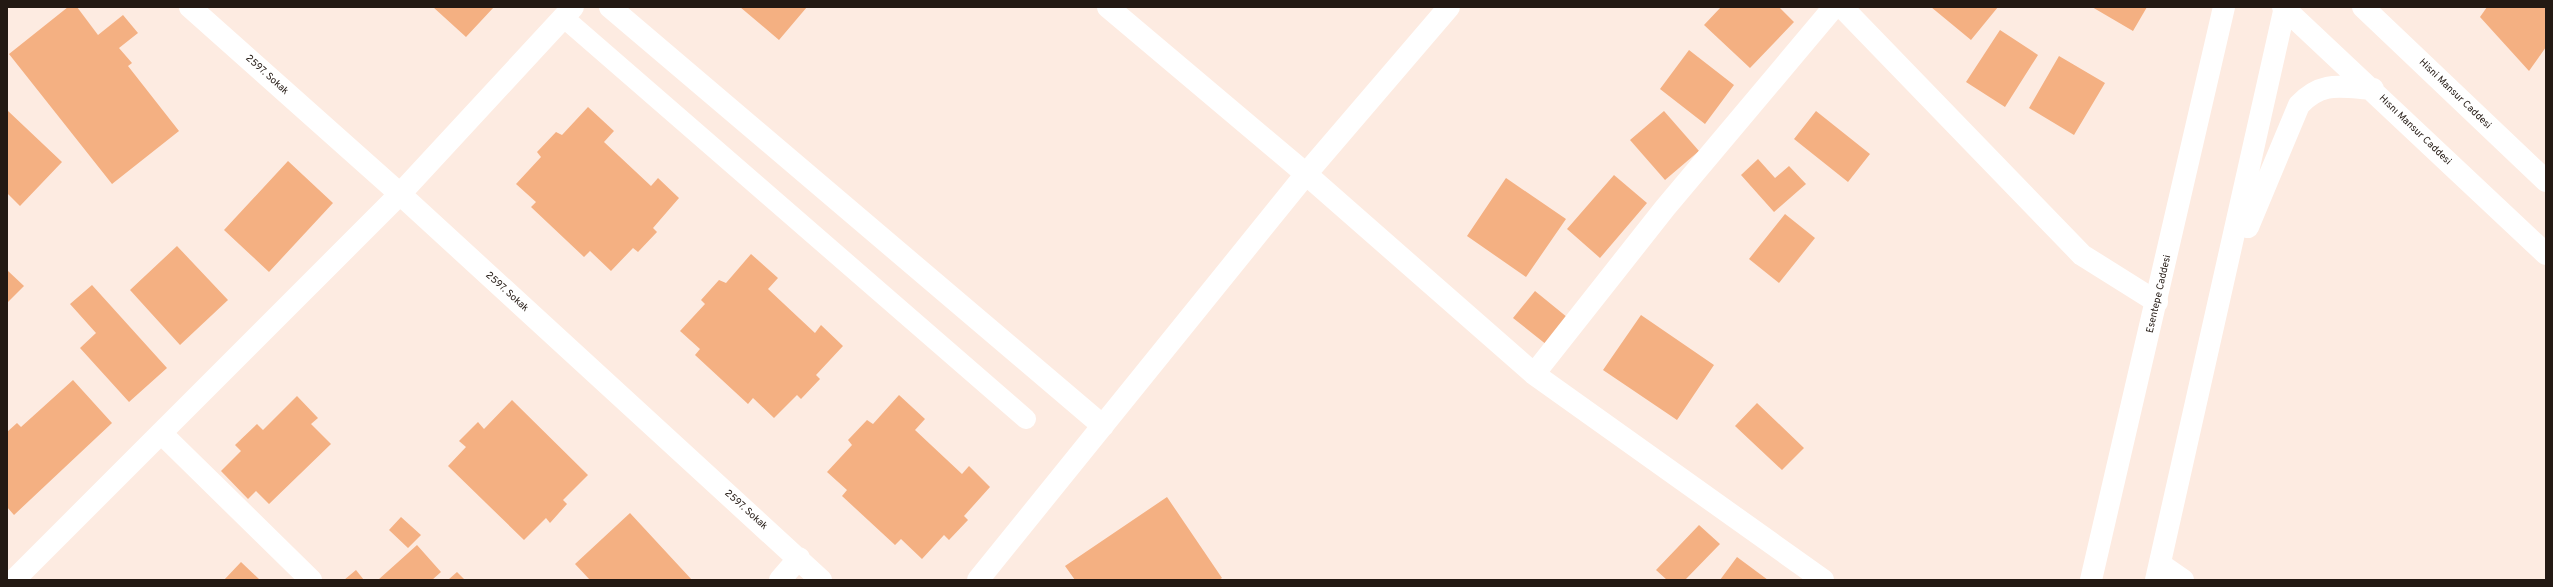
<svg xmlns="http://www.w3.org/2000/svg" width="2553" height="587" font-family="Overpass,sans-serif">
<rect width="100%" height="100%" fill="#fdebe1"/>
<path fill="#f4b082" d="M68 7H77L98 35 123 15 138 33 119 48 132 63 128 66 179 131 112 184 9 54Z
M433 7H494L466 37Z
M740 7H807L779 40Z
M1721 7H1779L1794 22 1750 68 1704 25Z
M1931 7H1998L1971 40Z
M2092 7H2147L2133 31Z
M2487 7H2546V47L2529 71 2480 17Z
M2000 30 2038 55 2005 107 1966 82Z
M1689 50 1734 85 1705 124 1660 89Z
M2059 56 2105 83 2074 135 2029 108Z
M588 107 614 131 604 142 651 186 658 178 679 198 653 228 657 232 638 252 633 248 611 271 590 251 584 257 531 207 536 202 516 184 541 157 537 152 556 132 562 135Z
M7 110 62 162 20 206 7 193Z
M1664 111 1699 151 1665 180 1630 140Z
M1816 111 1870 154 1848 182 1794 139Z
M1758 159 1775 178 1789 166 1806 184 1774 212 1741 175Z
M288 161 333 203 269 272 224 230Z
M1614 175 1647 203 1600 258 1567 229Z
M1506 178 1566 219 1526 277 1467 236Z
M1785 214 1815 238 1779 283 1749 259Z
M177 246 228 300 180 345 130 290Z
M751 254 778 278 768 289 815 333 821 325 843 346 816 375 820 379 801 399 797 395 774 418 753 398 748 404 695 355 700 349 680 331 705 304 701 300 719 280 726 283Z
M7 270 24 286 7 303Z
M92 285 167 368 129 402 80 348 96 333 70 304Z
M1535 291 1573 322 1552 349 1513 318Z
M1641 315 1714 365 1677 420 1603 370Z
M73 380 112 423 14 515 7 507V432L17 423 21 427Z
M899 395 925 419 915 430 962 474 969 466 990 487 964 516 968 520 949 540 944 535 922 559 901 539 895 545 842 496 847 490 827 472 852 445 848 440 867 420 873 424Z
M297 396 318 418 311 424 331 444 269 504 256 491 248 499 221 471 241 451 235 445 257 424 263 430Z
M512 400 588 475 563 500 567 504 550 523 546 518 524 540 448 466 466 447 459 441 478 422 484 429Z
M1757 403 1804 448 1782 470 1735 426Z
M1167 497 1222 578 1219 580H1075L1065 566Z
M630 513 692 580H590L575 564Z
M401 517 421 535 408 548 389 530Z
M1699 525 1720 544 1685 580H1667L1656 570Z
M417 545 441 572 432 580H378Z
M1737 557 1768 580H1720Z
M241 562 260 580H224Z
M356 570 364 580H344Z
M457 572 465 580H448Z"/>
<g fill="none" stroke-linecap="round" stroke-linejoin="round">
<path stroke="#fff" stroke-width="20" d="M563 17 1026 419"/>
<path stroke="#fff" stroke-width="22" d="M190 7 400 194 821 580
M610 7 1103 426
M1108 7 1306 174 1534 374 1823 580
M1842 7 2082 255 2157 302
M1534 374 1665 208 1834 7
M161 433 311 580
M2160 564 2183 580
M14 580 400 194 573 7
M780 580 799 558
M978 580 1306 174 1449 7"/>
<path stroke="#fff" stroke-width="22" d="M2283 7 2546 254
M2363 7 2546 181
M2248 227 2299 105C2322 80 2342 87 2373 89
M2091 580 2224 7
M2156 580 2285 7"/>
</g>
<g text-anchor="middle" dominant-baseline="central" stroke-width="3" stroke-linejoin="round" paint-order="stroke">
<g font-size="10" fill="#231913" stroke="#fff">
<text transform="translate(267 75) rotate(42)">2597. Sokak</text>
<text transform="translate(2455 94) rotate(44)">Hisni Mansur Caddesi</text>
<text transform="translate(2415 130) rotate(44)">Hısnı Mansur Caddesi</text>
<text transform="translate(507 292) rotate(42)">2597. Sokak</text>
<text transform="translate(2159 294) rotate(-77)">Esentepe Caddesi</text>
<text transform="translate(746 510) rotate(42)">2597. Sokak</text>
</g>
</g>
<rect width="2553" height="587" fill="none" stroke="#231913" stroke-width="16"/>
</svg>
